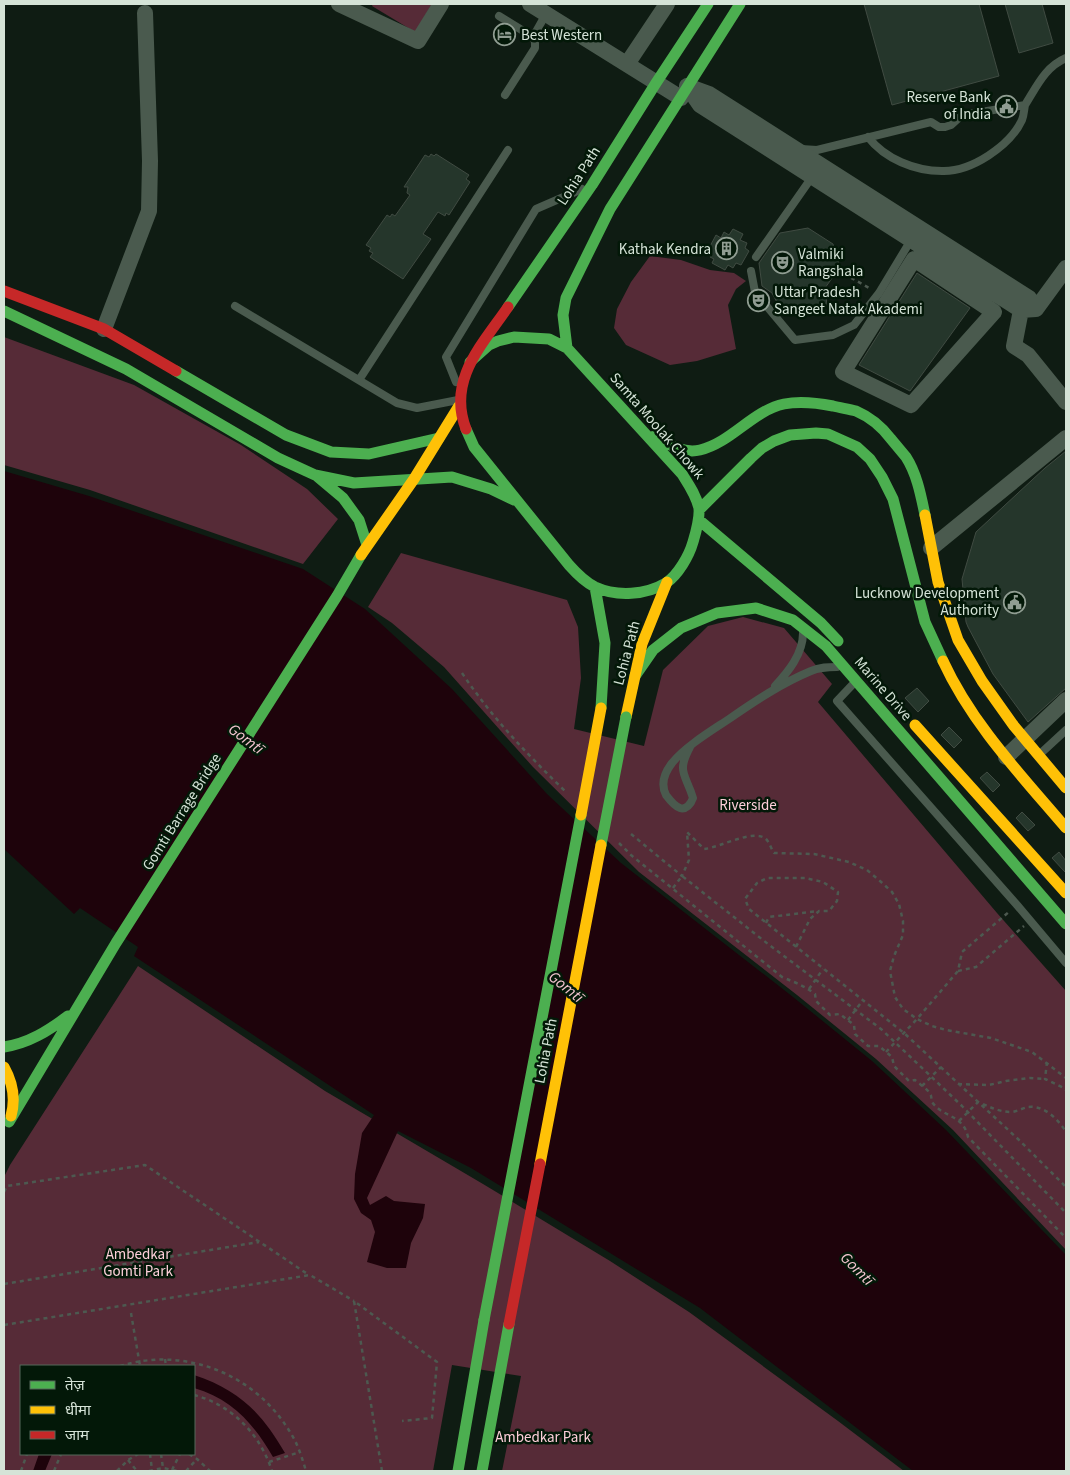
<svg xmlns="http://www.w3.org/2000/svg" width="1070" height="1475" font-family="'Source Sans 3','Noto Sans Devanagari',sans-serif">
<rect width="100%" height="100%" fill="#0f1c13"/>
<path fill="#562b37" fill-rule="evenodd" d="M373 4H432L415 32 372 6Z
M650 256 681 260 710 270 734 273 746 281 736 289 728 305 736 349 697 361 670 365 626 345 614 328 617 309 631 282Z
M4 337 134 385 241 445 307 489 338 519 303 564 90 490 4 465Z
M401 553 567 600 578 627 581 678 574 729 644 746 663 670 708 626 743 617 784 628 832 684 818 702 997 913 1066 991V1250L953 1130 876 1059 797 995 639 872 533 767 444 667 392 623 368 607Z
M138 966 325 1091 483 1184 610 1261 689 1312 838 1421 904 1471H502L521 1376 452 1365 433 1471H4V1177L10 1165ZM21 1366H194V1454H21Z"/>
<path fill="#1e030b" d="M4 471 89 496 303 569 365 609 452 689 547 794 621 863 793 997 872 1061 946 1130 1066 1255V1471H913L700 1308 471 1168 398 1131 367 1198 370 1205 386 1196 394 1201 425 1204 423 1218 411 1243 406 1268H387L367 1262 375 1232 371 1220 361 1213 354 1199 355 1174 362 1133 374 1115 134 956 138 947 80 908 74 914 4 849Z
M194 1375C239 1390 261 1412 285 1453L273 1457C254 1424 232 1399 194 1388Z
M39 1454H52L45 1471H33Z"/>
<path fill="#25362b" stroke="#404b42" d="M864 4H979L999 76 892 105Z
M1005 4H1042L1053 43 1019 53Z
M431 154 434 156 436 154 469 175 466 179 470 182 449 215 446 213 445 216 438 212 423 234 431 239 403 279 370 257 373 253 369 251 371 248 366 245 387 215 390 217 392 214 395 216 410 195 407 193 408 187H404L425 155 429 157Z
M808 228 833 244 840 267 825 288 827 306 790 313 788 306H779L772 293 762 286 759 263 780 233Z
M733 229 743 234 740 240 747 243 745 248 749 251 741 265 736 263 733 268 728 265 725 270 712 263 714 259 710 257 712 253 708 250 716 235 721 238 724 232 729 235Z
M917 273 970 308 910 391 859 365Z
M1066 451V688L1028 722 993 674 968 627 966 622 962 579 976 532 1045 468Z
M917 688 929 701 918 712 905 698Z
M949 727 962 740 954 748 941 735Z
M987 772 1000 785 993 792 980 778Z
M1022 812 1035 825 1028 831 1016 818Z
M1059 852 1066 861V870L1065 872 1052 858Z"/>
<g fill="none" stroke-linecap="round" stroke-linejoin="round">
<path stroke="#4d5950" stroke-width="2.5" stroke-dasharray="4 4" stroke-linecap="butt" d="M837 270 871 289
M462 673C493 719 527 754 566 792
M631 834 682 876 689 860 687 832 704 849C719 848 754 828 766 839 770 843 771 849 774 853L814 854 849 862 867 870 880 881 892 892 899 904 903 921V935L894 956 890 971 895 997 903 1009 917 1019 932 1026 946 1030 991 1038 1032 1052 1066 1078
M619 843 631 855 782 977C796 983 803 985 815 994L816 1001 830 1015 840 1014 854 1025 855 1034 868 1046H879L892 1057 894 1066 909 1081 915 1080C919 1084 928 1089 930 1094 932 1096 931 1099 932 1102 943 1118 963 1114 968 1137L1066 1238
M673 888 682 876 768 944 881 1029 962 1106 1066 1213
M766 923 769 917 818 911
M796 947 810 919 819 911H829L837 901 838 892 823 882 805 878H767L757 883 745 899 749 909 904 1033 1018 1139 1066 1187
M958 971 976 967 1024 926
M809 989 823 969
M848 1020 863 1000
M886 1052 917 1019 958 971 962 952 1010 911
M1047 1062 1045 1079 1064 1088 1066 1090
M958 1084 989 1085 1006 1081 1030 1078 1045 1079
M922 1086 941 1067
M959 1121 978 1102C990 1107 999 1112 1012 1112 1018 1111 1023 1108 1028 1107 1044 1105 1058 1119 1066 1132
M4 1192 7 1186 145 1165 309 1275
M4 1284 259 1242
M131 1313 140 1366
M4 1325 310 1275 354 1301
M165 1359 166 1366
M120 1366C185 1346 255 1374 290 1432 298 1444 302 1458 306 1471
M194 1395C232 1405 260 1434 272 1471
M150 1454 152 1470
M161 1454 163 1468
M189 1454 197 1459 210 1471
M128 1460 137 1471
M269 1462 300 1452
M172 1470 180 1454
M21 1471 27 1454
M54 1471 61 1454
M117 1471 128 1460 138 1454
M149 1471 163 1468 178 1471
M186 1471 197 1459
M382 1471 354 1301 437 1362 432 1418 402 1421"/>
<path stroke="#4a5a4e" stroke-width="8" d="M499 16 533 37
M505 95 535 48V42L533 37 546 14
M868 137C885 159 915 171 942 171 971 172 1010 146 1022 120 1024 115 1024 110 1025 105
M801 149 817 150 931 122 939 127H945L951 125 962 115 1025 105C1037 86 1045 67 1066 58
M756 257 812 177
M751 271 755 292 795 340 833 335 854 325 879 293 911 240
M235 306 397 403 417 408 458 400
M359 380 508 150
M456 382 446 357 536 209 582 189
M855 682 837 701 1017 905 1066 963
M775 686C788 672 803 654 803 633
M690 747C676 773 686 774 693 798 691 804 686 810 680 808 674 806 669 799 666 795 660 783 665 772 672 763 686 746 711 731 729 719 755 701 782 683 811 671 820 667 828 667 837 667
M1040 754 1066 730"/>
<path stroke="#4a5a4e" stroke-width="16" d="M339 4 418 41 441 4
M530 4 681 98
M627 64 667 4
M687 86 700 105 1021 310 1036 309 1066 268
M687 86 709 94 1029 298 1036 309
M914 259 994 312 911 405 843 372Z
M1021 310 1014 346 1028 355 1066 402
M104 329 149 211 150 161 145 13
M931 548 1066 438
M1006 757 1066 700"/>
<path stroke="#4caf50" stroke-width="11" d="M508 307 592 185 656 83 708 4
M4 311 126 369 278 458 315 475 354 483 452 477 491 489 514 500
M567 348 563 315 566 298 610 209 740 4
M176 371 286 435 331 452 369 454 439 438
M466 429 474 447 569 565C577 574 585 582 595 587 617 597 646 595 666 583 678 575 689 556 693 542 696 532 700 519 699 508 696 495 689 485 682 474L567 348 549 339 514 337 498 341 489 345 470 362
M654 436C668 444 683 454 700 450 732 442 752 411 784 404 799 401 818 403 833 406 841 408 849 409 856 411 870 417 882 427 891 439 896 445 901 451 906 457 917 474 921 496 925 515
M318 477 343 498 359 520 367 545
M699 510 751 458 762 448 774 441 790 435 816 433 828 434 857 447 870 459 882 477 893 499 925 622 943 661
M699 520 821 623 838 641
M595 587 605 643 601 708
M635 676 653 650 681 628 717 613 756 608 793 620 826 646 1066 924
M4 1047C29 1043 48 1031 68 1016
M9 1122 116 943 337 596 361 555
M458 1471 484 1320
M482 1471 509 1324"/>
<path stroke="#ffc107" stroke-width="11" d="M925 515 938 582 958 640 982 681 1014 726 1066 788
M361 555 414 479 459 406
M943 661C972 724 1021 775 1066 828
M626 717 642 644 667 582
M915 725 1066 893
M4 1067C13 1083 16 1098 11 1116"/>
<path stroke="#c62828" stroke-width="11" d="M4 291 104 329 176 371
M466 429C447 380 482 345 508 307"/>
<path stroke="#4caf50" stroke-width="11" d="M601 845 626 717
M484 1320 581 815"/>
<path stroke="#ffc107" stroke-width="11" d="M581 815 601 708
M540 1164 601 845"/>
<path stroke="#c62828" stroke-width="11" d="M509 1324 540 1164"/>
</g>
<defs>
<symbol id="hotel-ring" viewBox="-11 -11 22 22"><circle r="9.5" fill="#031808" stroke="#909d92" stroke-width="1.5"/><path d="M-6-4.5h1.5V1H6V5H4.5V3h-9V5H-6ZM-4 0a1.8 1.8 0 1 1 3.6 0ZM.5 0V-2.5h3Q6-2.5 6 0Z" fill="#909d92"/></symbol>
<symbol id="civic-ring" viewBox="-11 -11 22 22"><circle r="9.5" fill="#031808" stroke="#909d92" stroke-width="1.5"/><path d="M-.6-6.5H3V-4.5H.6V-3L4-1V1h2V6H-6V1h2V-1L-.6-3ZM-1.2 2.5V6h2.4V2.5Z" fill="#909d92"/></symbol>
<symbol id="building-ring" viewBox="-11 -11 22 22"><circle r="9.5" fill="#031808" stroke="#909d92" stroke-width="1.5"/><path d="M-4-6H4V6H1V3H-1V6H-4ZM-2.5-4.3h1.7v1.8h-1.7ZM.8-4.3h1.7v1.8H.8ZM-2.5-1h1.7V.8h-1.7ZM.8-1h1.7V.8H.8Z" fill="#909d92"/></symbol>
<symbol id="theatre-ring" viewBox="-11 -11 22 22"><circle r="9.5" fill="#031808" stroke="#909d92" stroke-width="1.5"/><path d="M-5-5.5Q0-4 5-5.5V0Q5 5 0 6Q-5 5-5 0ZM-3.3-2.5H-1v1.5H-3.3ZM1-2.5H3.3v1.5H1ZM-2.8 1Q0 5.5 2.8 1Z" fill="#909d92"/></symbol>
</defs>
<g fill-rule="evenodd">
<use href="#hotel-ring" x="492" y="22" width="25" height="25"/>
<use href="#civic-ring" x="994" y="94" width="25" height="25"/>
<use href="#building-ring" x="714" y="236" width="25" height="25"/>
<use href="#theatre-ring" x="770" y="250" width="25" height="25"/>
<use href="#theatre-ring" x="746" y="288" width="25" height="25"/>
<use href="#civic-ring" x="1002" y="590" width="25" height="25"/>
</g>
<g text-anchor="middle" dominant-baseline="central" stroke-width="5" stroke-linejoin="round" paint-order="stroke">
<g font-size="15" fill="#d5e3d7" stroke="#031808" text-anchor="start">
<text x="521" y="35">Best Western</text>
<text x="991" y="97" text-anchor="end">Reserve Bank<tspan x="991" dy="17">of India</tspan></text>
<text x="711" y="249" text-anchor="end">Kathak Kendra</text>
<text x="798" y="254">Valmiki<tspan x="798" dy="17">Rangshala</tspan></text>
<text x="774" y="292">Uttar Pradesh<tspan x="774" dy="17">Sangeet Natak Akademi</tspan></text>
<text x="999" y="593" text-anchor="end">Lucknow Development<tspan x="999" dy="17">Authority</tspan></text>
</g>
<g font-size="15" fill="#d5e3d7" stroke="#031808">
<text transform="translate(579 176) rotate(-57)">Lohia Path</text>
<text transform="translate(657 426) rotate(49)">Samta Moolak Chowk</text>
<text transform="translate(627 653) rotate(-75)">Lohia Path</text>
<text transform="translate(883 689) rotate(49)">Marine Drive</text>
<text transform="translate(182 812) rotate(-58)">Gomti Barrage Bridge</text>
<text transform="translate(546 1051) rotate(-79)">Lohia Path</text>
</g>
<g font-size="15" fill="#fecfda" stroke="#031808">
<text x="748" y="805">Riverside</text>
<text x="138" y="1254">Ambedkar<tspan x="138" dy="17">Gomti Park</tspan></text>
<text x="543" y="1437">Ambedkar Park</text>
</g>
<g font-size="16" font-style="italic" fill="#f3c4cf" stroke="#031808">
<text transform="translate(246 739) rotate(37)">Gomtī</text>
<text transform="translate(566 987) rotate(39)">Gomtī</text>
<text transform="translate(857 1269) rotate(45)">Gomtī</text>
</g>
</g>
<rect width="1070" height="1475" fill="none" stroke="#d5e3d7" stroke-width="10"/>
<rect x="20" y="1365" width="175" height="90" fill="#031808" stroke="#57695b"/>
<rect x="30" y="1381" width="25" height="8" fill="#4caf50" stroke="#57695b"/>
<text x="65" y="1390" font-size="15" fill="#d5e3d7">तेज़</text>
<rect x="30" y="1406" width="25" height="8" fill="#ffc107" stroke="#57695b"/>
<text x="65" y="1415" font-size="15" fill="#d5e3d7">धीमा</text>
<rect x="30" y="1431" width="25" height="8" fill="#c62828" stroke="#57695b"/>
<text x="65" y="1440" font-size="15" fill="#d5e3d7">जाम</text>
</svg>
